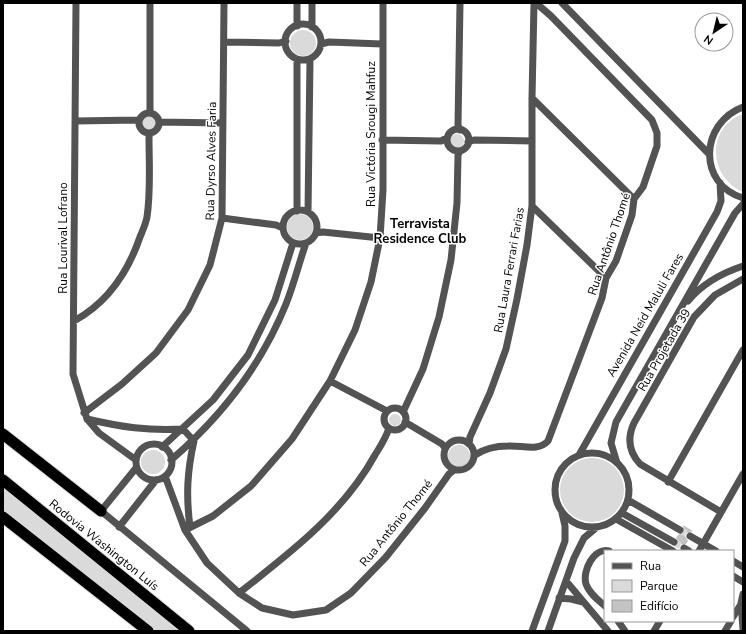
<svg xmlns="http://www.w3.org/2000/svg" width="746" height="634" font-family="'Nunito Sans',sans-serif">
<rect width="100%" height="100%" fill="#fff"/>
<path fill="#dadada" d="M290 43a13 13 0 1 1 26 0a13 13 0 1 1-26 0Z
M743 114V192C708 177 706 127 743 114Z
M142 123a7 7 0 1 1 14 0a7 7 0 1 1-14 0Z
M450 141a7 7 0 1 1 14 0a7 7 0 1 1-14 0Z
M287 227a13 13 0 1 1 26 0a13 13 0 1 1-26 0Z
M389 420a6 6 0 1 1 12 0a6 6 0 1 1-12 0Z
M448 456a11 11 0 1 1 22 0a11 11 0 1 1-22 0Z
M141 462a12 12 0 1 1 24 0a12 12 0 1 1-24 0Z
M560 490a32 32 0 1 1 64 0a32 32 0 1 1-64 0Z
M3 486 183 631H153L3 513Z"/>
<path fill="#c3c3c3" d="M683 525 693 531 686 533 685 536 688 541 686 544H681L679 548 676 547 679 542 676 538 678 535 684 532Z"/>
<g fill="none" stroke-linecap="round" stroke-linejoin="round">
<path stroke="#d9d9d9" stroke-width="7" stroke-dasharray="7 3.5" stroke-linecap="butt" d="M680 530 690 536
M674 542 684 548"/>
<defs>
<path id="highway" d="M3 434 101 511
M3 480 189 631
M3 517 148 631"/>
</defs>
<use href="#highway" stroke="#dbdbdb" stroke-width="13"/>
<path stroke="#535353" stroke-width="7" d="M76 3 73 374 87 419 99 433 136 460
M150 3V112
M460 3 458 125 460 130
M562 3 709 154
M285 42a18 18 0 1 1 36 0a18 18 0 1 1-36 0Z
M297 26V3
M312 27V3
M224 42 279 43 286 41
M321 44 329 42 382 44
M532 98 634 199
M743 107C700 123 697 184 743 198
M139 123a10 10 0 1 1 20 0a10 10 0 1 1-20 0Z
M75 121 138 120
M159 122 223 123
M447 140a11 11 0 1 1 22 0a11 11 0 1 1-22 0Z
M382 140 441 141 447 138
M468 142 474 140 532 141
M532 206 606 278
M283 227a17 17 0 1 1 34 0a17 17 0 1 1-34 0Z
M297 211V59
M308 212 310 59
M222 218 276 225 283 228
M316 233 323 232 380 238
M688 301C702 284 722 273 743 266
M74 321C107 303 128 272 140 237 143 230 146 223 147 217 151 191 149 163 149 137L150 133
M330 381 387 411
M384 419a11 11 0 1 1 22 0a11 11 0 1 1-22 0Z
M403 412 423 369 439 317 451 260 457 203 458 155 460 151
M84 413 122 384 156 353 188 310 210 265 222 218 224 3
M87 419C121 427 148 431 183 429L194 441C187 472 186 496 190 527
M405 422 442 444 445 448
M444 455a15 15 0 1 1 30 0a15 15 0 1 1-30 0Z
M469 444 470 437 490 393 506 349 517 299 527 245 532 206V98L534 3
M136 462a18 18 0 1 1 36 0a18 18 0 1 1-36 0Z
M162 447 213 400 248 355 275 300 293 243
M555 490a37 37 0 1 1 74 0a37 37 0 1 1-74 0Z
M475 455C484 449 497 446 508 446 522 445 538 452 548 441L602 298 606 278 616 261 632 215 634 199 643 187 657 146V133L652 120 551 16 536 3
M579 455 717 212 721 201 720 183
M171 460C221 417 261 366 286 304 294 284 299 263 306 243
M617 463 611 443 616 422 735 213 743 204
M136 468 101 511 247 631
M165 476 185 530 207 563 239 593 262 608 293 615 326 610 351 593 386 557 425 508 449 474 454 470
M668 482 743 350
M628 500 680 530
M721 512 640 464C629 452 627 438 634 423L694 317 715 295 743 279
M622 513 674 542
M616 519 673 551
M119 527 156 480
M185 530 213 516 251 486 292 439 330 381 355 330 371 282 380 238 383 190V3
M690 536 716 551
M684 548 689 551
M699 551 743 474
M733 561 743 567
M733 576 743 582
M566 581 608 631
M239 593C290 553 343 513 375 455 380 447 386 438 389 428
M743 594 741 603 743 629
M559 598 571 599 583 602
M605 606C598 600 589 593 586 584 582 571 594 547 609 551
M733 617 741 604
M618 621 625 631
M532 631 565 541V526L562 513
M548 631 574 558 584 538 597 527
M654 631 660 621
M725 631 731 621"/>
<use href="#highway" stroke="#000" stroke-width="11"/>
</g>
<g text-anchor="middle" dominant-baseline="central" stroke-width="3" stroke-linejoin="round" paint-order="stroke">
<g font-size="12" fill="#000" stroke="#fff">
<text transform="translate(371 134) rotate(-90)">Rua Victória Srougi Mahfuz</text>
<text transform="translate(211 161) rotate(-89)">Rua Dyrso Alves Faria</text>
<text transform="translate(63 238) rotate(-90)">Rua Lourival Lofrano</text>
<text transform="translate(609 244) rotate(-71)">Rua Antônio Thomé</text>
<text transform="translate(509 270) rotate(-80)">Rua Laura Ferrari Farias</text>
<text transform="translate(645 315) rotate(-60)">Avenida Neid Maluli Fares</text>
<text transform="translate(664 350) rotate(-60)">Rua Projetada 39</text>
<text transform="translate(396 523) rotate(-51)">Rua Antônio Thomé</text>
<text transform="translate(104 545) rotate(39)">Rodovia Washington Luís</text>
</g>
<g font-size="13" font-weight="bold" fill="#000" stroke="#fff">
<text x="420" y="224">Terravista<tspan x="420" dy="15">Residence Club</tspan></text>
</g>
</g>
<rect width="746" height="634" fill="none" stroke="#000000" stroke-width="8"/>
<rect x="604" y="550" width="130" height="72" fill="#ffffff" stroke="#999999"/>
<rect x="612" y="563" width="20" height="6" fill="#535353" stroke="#999999"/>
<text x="640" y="570" font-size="12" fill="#000000">Rua</text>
<rect x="612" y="580" width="20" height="12" fill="#dadada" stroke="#999999"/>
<text x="640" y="590" font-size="12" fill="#000000">Parque</text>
<rect x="612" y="600" width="20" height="12" fill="#c3c3c3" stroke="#999999"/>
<text x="640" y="610" font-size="12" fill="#000000">Edifício</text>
<g transform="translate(714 32) rotate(215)"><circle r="19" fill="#ffffff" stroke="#999999"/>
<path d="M0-3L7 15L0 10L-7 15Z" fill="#000000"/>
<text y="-6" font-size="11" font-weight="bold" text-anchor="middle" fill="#000000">N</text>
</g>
</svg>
